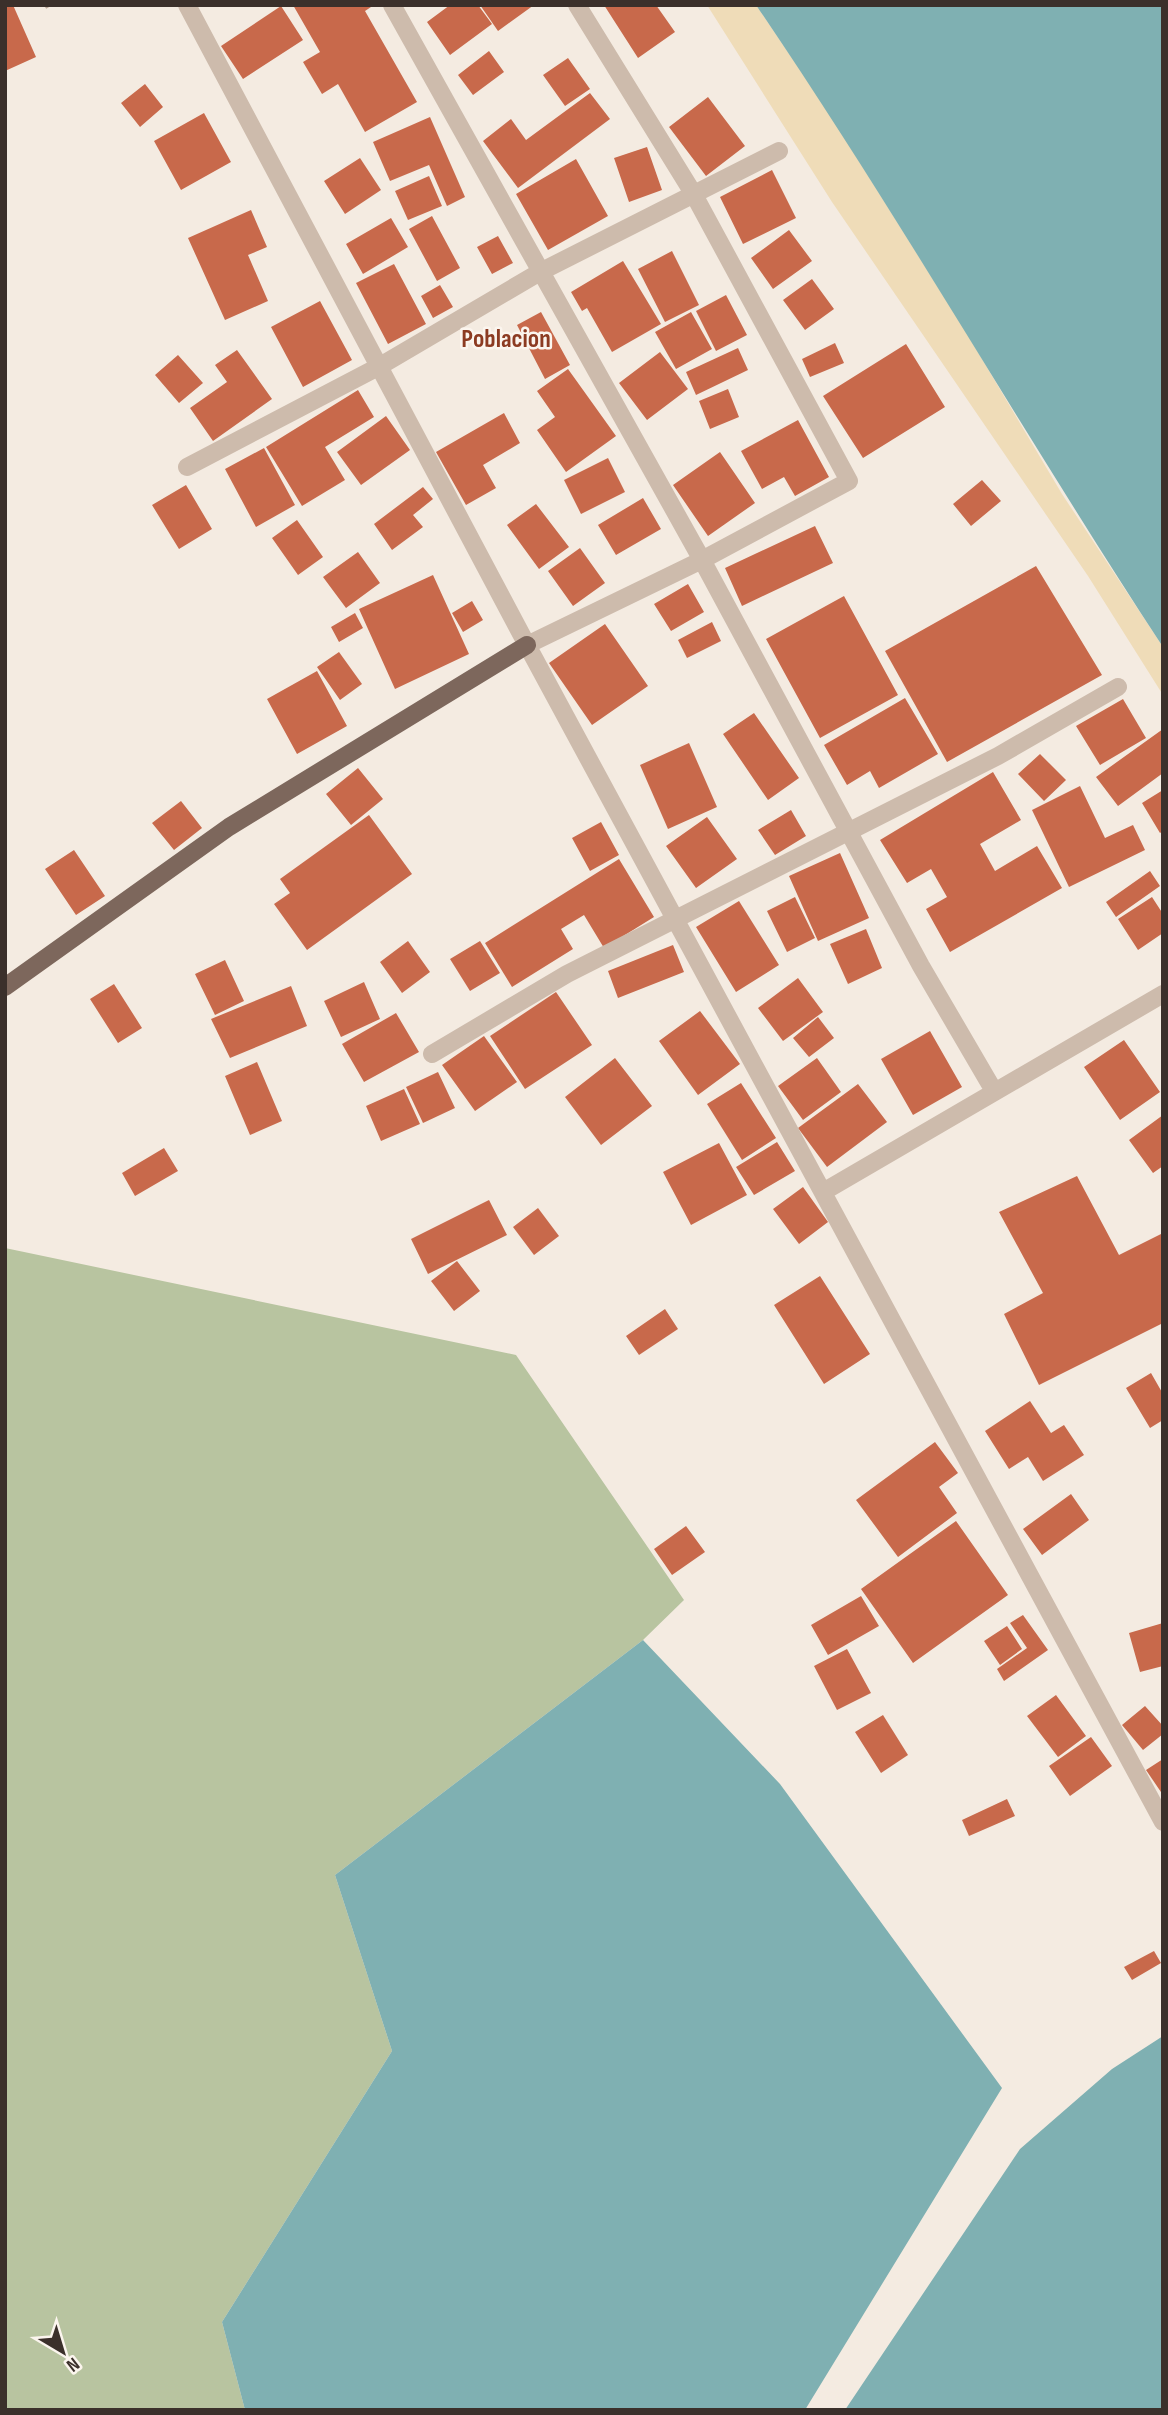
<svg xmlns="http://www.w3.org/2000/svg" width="1168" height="2415" font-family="'Sofia Sans Condensed',sans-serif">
<rect width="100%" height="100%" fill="#f4ebe1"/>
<path fill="#b8c4a0" d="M5 1248 516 1355 684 1600 643 1640 335 1875 392 2051 222 2322 245 2410H5Z"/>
<path fill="#efdcb8" d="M707 5H756L827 110 966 332 1062 494 1163 647V695L1088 576 832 202Z"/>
<path fill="#7fb0b2" d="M756 5H1163V647C1024 435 899 215 756 5Z
M643 1640 780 1784 1002 2088 805 2410H245L222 2322 392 2051 335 1875Z
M1163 2036V2410H845L1020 2149 1112 2069Z"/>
<path fill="#c8694b" d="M5 5H13L36 57 5 71Z
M293 5H374L365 11 417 102 365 132 338 84 322 94 303 62 320 52Z
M450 5H478L492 24 450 55 427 22Z
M480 5H534L498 31Z
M604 5H656L675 32 638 58Z
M281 6 303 40 243 79 221 46Z
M489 51 504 72 473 95 458 75Z
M568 58 590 89 565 106 543 75Z
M145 84 163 107 140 127 121 103Z
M590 93 610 119 518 188 483 141 511 119 526 140Z
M708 97 745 146 706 176 669 127Z
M204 113 231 162 181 190 154 141Z
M430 117 465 197 447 206 429 165 390 181 373 142Z
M647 147 662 190 629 202 614 158Z
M360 158 381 190 345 214 324 181Z
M576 159 608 216 548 250 516 194Z
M772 170 796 218 743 244 720 197Z
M429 176 442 206 408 220 395 191Z
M251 210 267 247 248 255 268 301 225 320 188 238Z
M432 216 460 268 437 281 409 229Z
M391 218 408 247 363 274 346 244Z
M789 230 812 261 773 289 751 258Z
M498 236 513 263 492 274 477 247Z
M672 251 699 305 665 322 638 269Z
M623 261 661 324 612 352 587 308 582 311 571 292Z
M394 264 426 324 388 344 356 283Z
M812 279 834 309 805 330 783 300Z
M440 285 453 307 433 318 421 296Z
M726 295 747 335 716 351 696 311Z
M320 301 352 360 303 387 271 327Z
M541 312 570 365 545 379 517 325Z
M691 312 712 349 676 369 655 332Z
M835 343 844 363 810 377 802 359Z
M906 344 945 407 863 458 823 396Z
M738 348 748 370 696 395 686 372Z
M237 350 272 399 213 441 190 408 227 382 215 365Z
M660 352 688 389 647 420 619 383Z
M178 355 203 383 179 403 155 375Z
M568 369 616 436 566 472 537 430 555 417 537 391Z
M728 389 739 417 710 429 699 401Z
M358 390 374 417 325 447 345 480 302 506 266 447Z
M504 413 520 443 483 465 496 488 466 505 436 452Z
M386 416 410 450 361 485 337 452Z
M798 420 829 477 795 496 784 477 762 489 741 451Z
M264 448 295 505 256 527 225 469Z
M720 452 755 503 708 536 673 485Z
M608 458 625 492 581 514 564 480Z
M982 480 1001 501 971 526 953 504Z
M186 485 212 529 179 549 152 505Z
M423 487 433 499 413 515 423 527 392 550 374 524Z
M643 498 661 529 616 555 598 525Z
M536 504 569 547 539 569 507 525Z
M297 520 323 557 298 575 272 538Z
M815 526 833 563 742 606 725 568Z
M580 548 605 583 573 606 548 571Z
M358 552 380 583 346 608 323 577Z
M1036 566 1102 675 947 762 885 651Z
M433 575 469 654 395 689 359 609Z
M688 584 704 612 671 631 654 604Z
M844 596 898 695 820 738 766 639Z
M472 601 483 620 463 632 452 613Z
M355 613 363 628 339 642 331 627Z
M712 622 721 641 687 658 678 640Z
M605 624 648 686 592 725 549 663Z
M339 652 362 684 340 700 317 667Z
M317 671 347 726 297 754 267 699Z
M905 698 938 754 879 788 870 771 847 785 824 745Z
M1123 699 1146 738 1100 765 1076 726Z
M754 713 799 778 768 800 723 734Z
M1163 729V773L1118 806 1096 777Z
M689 743 717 807 668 829 640 765Z
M1040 754 1066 780 1044 801 1018 774Z
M358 768 383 799 351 825 326 794Z
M993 772 1021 820 980 844 995 871 1037 846 1062 888 950 952 926 909 947 897 931 869 907 883 880 840Z
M1080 786 1105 838 1133 825 1145 850 1069 887 1032 810Z
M1163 790V831L1160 833 1142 803Z
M181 801 202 828 174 850 152 823Z
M791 810 806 836 775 855 758 830Z
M369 815 412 874 307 950 274 904 290 893 280 879Z
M707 817 737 859 696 888 666 846Z
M601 822 619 855 590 871 572 838Z
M74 850 105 896 76 915 45 869Z
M840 853 869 918 818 941 789 876Z
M619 859 654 917 604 948 584 915 561 929 573 949 512 987 485 943Z
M1150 871 1160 886 1116 917 1106 902Z
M795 897 815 938 787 952 767 911Z
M1152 897 1163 914V933L1138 950 1118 919Z
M739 901 779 965 736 992 696 927Z
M866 929 882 968 848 984 830 944Z
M408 941 430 972 402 993 380 962Z
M480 941 500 973 470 991 450 959Z
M673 945 684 972 618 998 608 971Z
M225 960 244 1001 215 1015 195 974Z
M798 978 823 1012 783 1041 758 1008Z
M364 982 380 1019 341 1037 324 1001Z
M114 984 142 1028 118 1043 90 999Z
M291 986 307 1026 230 1058 211 1019Z
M556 992 592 1045 525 1089 490 1036Z
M700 1011 740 1064 698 1095 659 1041Z
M396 1013 419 1052 364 1082 342 1044Z
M818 1017 834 1038 809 1057 793 1038Z
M930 1031 962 1087 913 1115 881 1059Z
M484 1036 517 1082 475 1111 442 1065Z
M1124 1040 1160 1092 1120 1120 1084 1067Z
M615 1058 652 1106 601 1145 565 1097Z
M817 1058 841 1092 803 1120 778 1086Z
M257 1062 282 1121 250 1135 225 1076Z
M438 1072 455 1108 423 1123 406 1087Z
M741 1083 776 1138 742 1160 707 1104Z
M858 1084 887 1122 827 1167 798 1128Z
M404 1089 420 1124 381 1141 366 1106Z
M1163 1115V1166L1153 1173 1129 1140Z
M777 1142 795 1171 754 1195 736 1167Z
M719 1143 747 1195 691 1225 663 1172Z
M164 1148 178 1171 135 1196 122 1173Z
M1077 1176 1119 1255 1163 1233V1323L1039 1385 1004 1314 1043 1293 999 1212Z
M803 1187 828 1222 799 1244 773 1209Z
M489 1200 507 1235 428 1274 411 1239Z
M538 1208 559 1236 534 1255 513 1227Z
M457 1261 480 1291 454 1311 431 1281Z
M820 1276 870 1354 824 1384 774 1305Z
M665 1309 678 1329 639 1355 626 1336Z
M1151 1373 1163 1394V1420L1150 1428 1126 1388Z
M1030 1401 1051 1433 1064 1425 1084 1455 1043 1481 1028 1457 1009 1469 985 1431Z
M935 1442 958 1473 939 1487 957 1513 898 1557 856 1500Z
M1071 1494 1089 1520 1042 1555 1023 1529Z
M956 1521 1008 1595 913 1663 861 1589Z
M686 1526 705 1552 672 1575 654 1549Z
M861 1596 879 1626 828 1655 811 1625Z
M1023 1615 1048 1650 1004 1681 997 1669 1027 1648 1010 1623Z
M1163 1623V1666L1140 1672 1129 1633Z
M1007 1626 1022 1649 1000 1665 984 1641Z
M847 1649 871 1693 837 1710 814 1666Z
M1056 1695 1086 1736 1058 1757 1027 1716Z
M1145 1706 1163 1726V1734L1143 1750 1122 1725Z
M883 1715 908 1755 881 1773 855 1732Z
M1091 1737 1112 1766 1070 1796 1049 1766Z
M1163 1759V1795L1146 1770Z
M1007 1799 1015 1816 969 1836 962 1820Z
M1154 1951 1161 1963 1132 1980 1124 1967Z"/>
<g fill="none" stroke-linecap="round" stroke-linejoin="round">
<path stroke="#b9a596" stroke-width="4.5" stroke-dasharray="3.5 3.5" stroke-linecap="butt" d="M45 7 48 5"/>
<path stroke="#cdbbac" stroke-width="18" d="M187 5 527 645 1163 1822
M392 5 702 560 921 966 994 1091
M187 467 380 366 540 272 779 151
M527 645 702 560 849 481 693 193 577 5
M432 1054 567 974 998 756 1118 687
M823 1192 1163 994"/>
<path stroke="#7d675c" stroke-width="18" d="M5 987 229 827 527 645"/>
</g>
<g text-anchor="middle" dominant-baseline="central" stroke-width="5" stroke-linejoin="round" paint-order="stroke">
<g font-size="26" font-weight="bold" fill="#8c3b22" stroke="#fbf5ee">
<text x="506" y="339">Poblacion</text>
</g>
</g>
<rect width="1168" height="2415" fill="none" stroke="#3b302b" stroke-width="14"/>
<g transform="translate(63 2352) rotate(142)" stroke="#fbf5ee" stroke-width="5" paint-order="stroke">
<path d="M0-5L12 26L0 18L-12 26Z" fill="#3b302b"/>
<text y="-10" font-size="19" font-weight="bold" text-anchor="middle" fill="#3b302b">N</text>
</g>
</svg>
